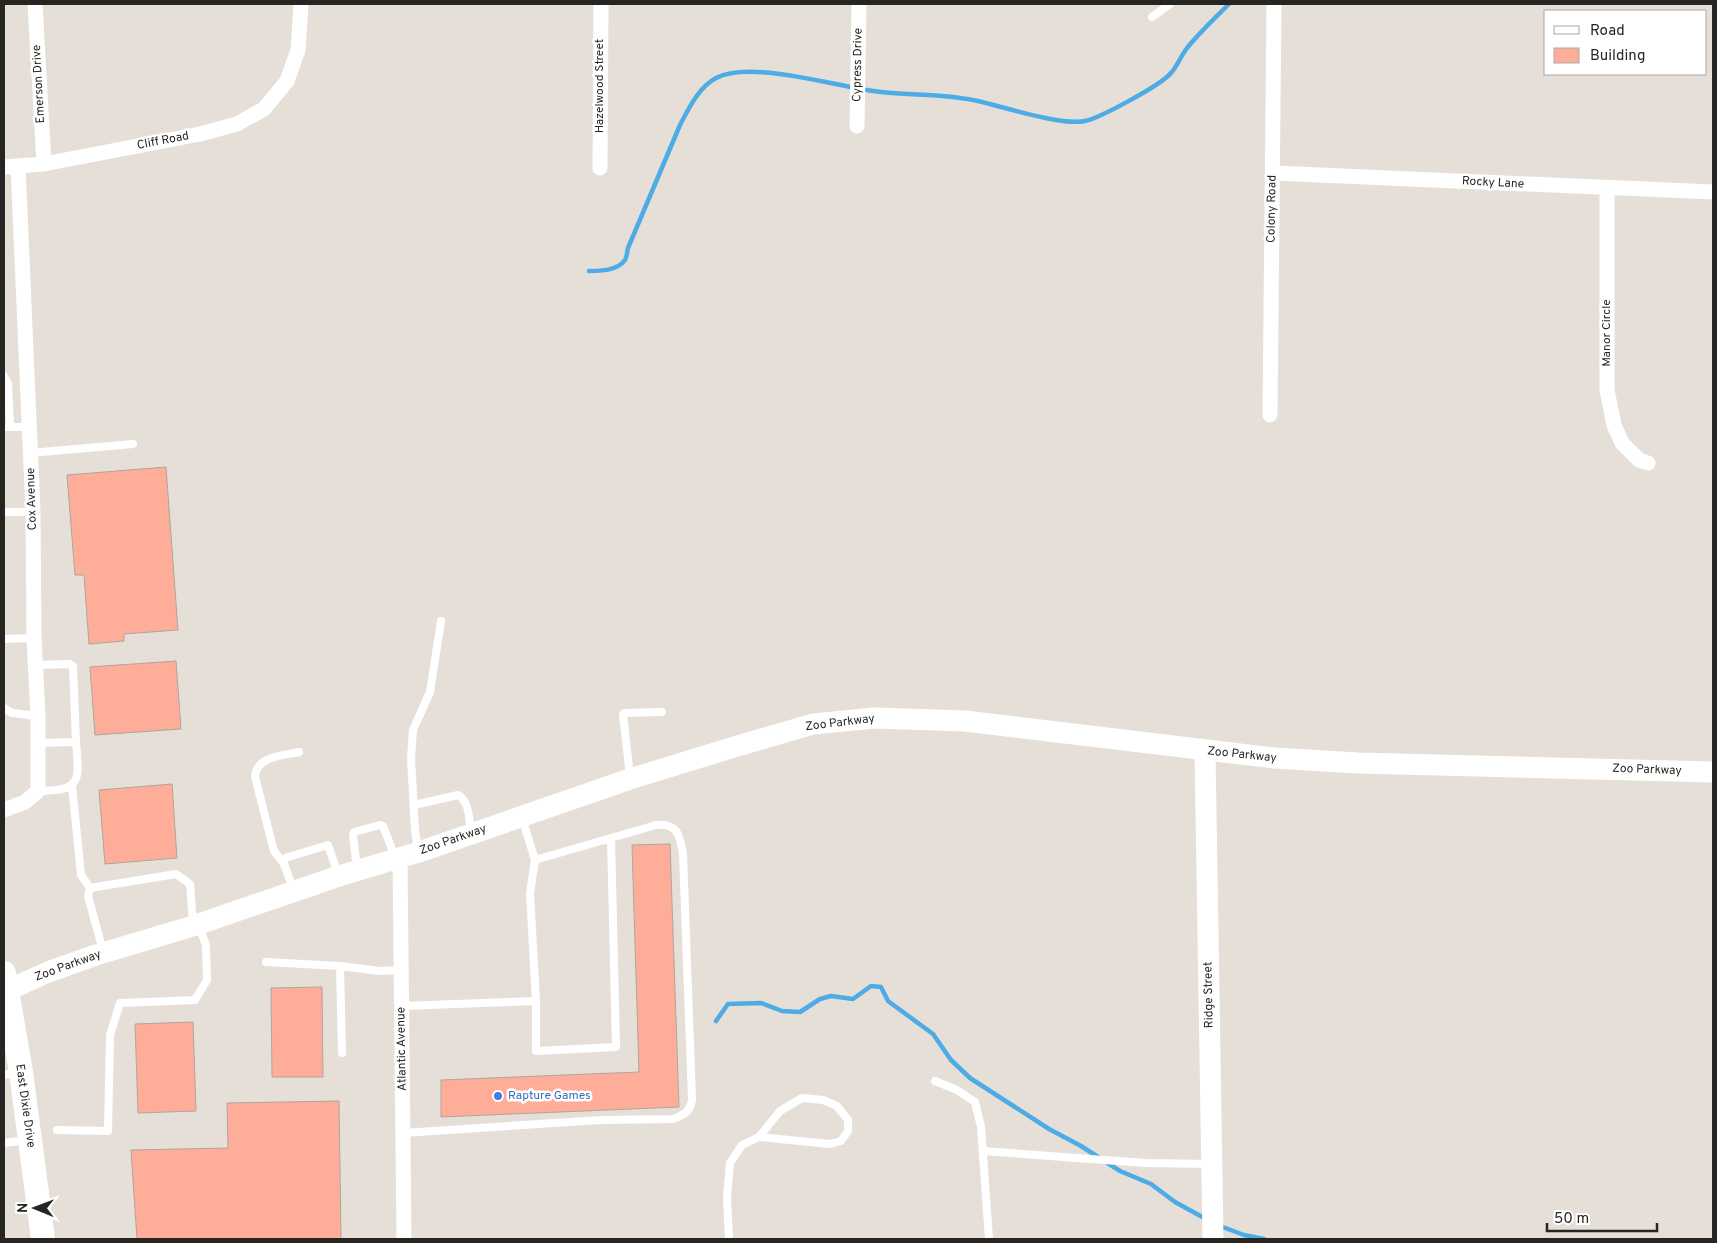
<svg xmlns="http://www.w3.org/2000/svg" width="1717" height="1243" font-family="Overpass,sans-serif">
<rect width="100%" height="100%" fill="#e6dfd7"/>
<g fill="none" stroke-linecap="round" stroke-linejoin="round">
<path stroke="#4dabe6" stroke-width="4.5" d="M589 271C600 271 617 271 625 260 627 257 627 251 628 248L680 125C689 108 699 87 716 78 750 60 834 86 873 91 908 96 943 93 978 101 1003 107 1063 126 1085 121 1100 118 1161 85 1171 73 1177 66 1181 56 1187 48 1200 32 1215 18 1229 4
M716 1021 728 1004 761 1003 782 1011 800 1012 820 999 831 996 853 999 871 986 881 987 888 1001 933 1034 951 1060 970 1078 1049 1129 1081 1146 1120 1171 1151 1184 1175 1202 1206 1219
M1220 1226 1244 1235 1264 1239"/>
</g>
<path fill="#feae98" stroke="#afa4a1" d="M166 467 178 630 124 634V641L89 644 84 575H75L67 475Z
M176 661 181 729 95 735 90 667Z
M172 784 177 858 105 864 99 790Z
M670 844 679 1107 441 1117V1080L639 1072 632 845Z
M322 987 323 1077H272L271 988Z
M193 1022 196 1111 138 1113 135 1024Z
M339 1101 341 1239H137L131 1150 228 1148 227 1103Z"/>
<g fill="none" stroke-linecap="round" stroke-linejoin="round">
<path stroke="#fff" stroke-width="8" d="M1152 17 1170 4
M4 376 8 384 10 427
M4 427H29
M30 453 133 444
M4 512H33
M4 639 34 638
M35 665 70 664 73 666 76 742
M4 708 12 713 38 716
M38 743 76 742C79 780 83 791 38 791
M630 777 623 714 624 713 662 712
M72 785 81 875 90 888
M414 805 458 795C469 801 470 819 470 831
M418 850 415 830 411 758 413 730 430 692 441 621
M284 864 274 851 255 777C256 756 282 756 299 752
M357 869 353 835 354 832 380 825 383 826 395 857
M90 888 176 874 190 884 193 923
M90 888 88 896 103 951
M294 891 284 864 285 858 328 845 338 874
M266 962 340 966 380 971 401 970
M340 966 342 1053
M536 1001V1051L616 1047 611 838
M401 1006 536 1001 530 893 535 860
M4 1075 19 1072
M935 1081 957 1090 975 1102 981 1127 989 1239
M57 1130 108 1131 110 1035 120 1003 195 1000 207 980 206 945 199 926
M403 1133 601 1120 673 1119C684 1115 690 1112 692 1100L683 854C680 837 678 822 656 825L535 860 522 818
M4 1143 27 1140
M983 1151 1145 1163 1210 1164
M729 1239 727 1198 730 1163 742 1145 759 1137 780 1111 802 1098 823 1100 837 1106 848 1120V1131L841 1141 830 1144 759 1137"/>
<path stroke="#fff" stroke-width="15" d="M35 4 44 164
M857 126 859 4
M4 167 44 164 200 134 237 124 264 109 287 81 298 50 301 4
M600 168 601 4
M1273 173 1713 192
M1607 188V390L1614 425 1622 443 1639 460 1648 463
M1270 415 1274 4
M4 810 25 802 38 791V716L34 638 33 512 18 166
M400 858 404 1239"/>
<path stroke="#fff" stroke-width="21" d="M1205 751 1213 1239
M4 992 48 972 96 955 193 926 339 876 419 852 630 779 734 747 813 724 875 718 965 721 1274 758 1358 763 1713 772"/>
<path stroke="#fff" stroke-width="24" d="M4 973 21 1072 43 1239"/>
</g>
<circle fill="#3f7fe0" stroke="#fff" stroke-width="2" cx="498" cy="1096" r="5"/>
<g text-anchor="middle" dominant-baseline="central" stroke-width="5" stroke-linejoin="round" paint-order="stroke">
<g font-size="12" fill="#272522" stroke="#fff">
<text transform="translate(858 65) rotate(-89)">Cypress Drive</text>
<text transform="translate(39 84) rotate(-93)">Emerson Drive</text>
<text transform="translate(600 86) rotate(-90)">Hazelwood Street</text>
<text transform="translate(163 141) rotate(-11)">Cliff Road</text>
<text transform="translate(1493 183) rotate(3)">Rocky Lane</text>
<text transform="translate(1272 209) rotate(-89)">Colony Road</text>
<text transform="translate(1607 333) rotate(-90)">Manor Circle</text>
<text transform="translate(32 499) rotate(-92)">Cox Avenue</text>
<text transform="translate(840 723) rotate(-7)">Zoo Parkway</text>
<text transform="translate(1242 755) rotate(6)">Zoo Parkway</text>
<text transform="translate(1647 770) rotate(2)">Zoo Parkway</text>
<text transform="translate(453 840) rotate(-19)">Zoo Parkway</text>
<text transform="translate(68 966) rotate(-20)">Zoo Parkway</text>
<text transform="translate(1209 995) rotate(-91)">Ridge Street</text>
<text transform="translate(402 1049) rotate(-91)">Atlantic Avenue</text>
<text transform="translate(25 1106) rotate(82)">East Dixie Drive</text>
</g>
<g font-size="12" fill="#366cbe" stroke="#fff" text-anchor="start">
<text x="508" y="1096">Rapture Games</text>
</g>
</g>
<rect width="1717" height="1243" fill="none" stroke="#272522" stroke-width="10"/>
<rect x="1544" y="10" width="162" height="65" fill="#ffffff" stroke="#a9a8a7"/>
<rect x="1554" y="26" width="25" height="8" fill="#ffffff" stroke="#a9a8a7"/>
<text x="1590" y="35" font-size="15" fill="#272522">Road</text>
<rect x="1554" y="48" width="25" height="15" fill="#feae98" stroke="#a9a8a7"/>
<text x="1590" y="60" font-size="15" fill="#272522">Building</text>
<g transform="translate(35 1208) rotate(271)" stroke="#ffffff" stroke-width="4" paint-order="stroke">
<path d="M0-4L9 19L0 12L-9 19Z" fill="#272522"/>
<text y="-8" font-size="14" font-weight="bold" text-anchor="middle" fill="#272522">N</text>
</g>
<path d="M1547 1223v8h110v-8" fill="none" stroke="#272522" stroke-width="2.5"/>
<text x="1554" y="1223" font-size="15" fill="#272522" stroke="#ffffff" stroke-width="4" paint-order="stroke">50 m</text>
</svg>
